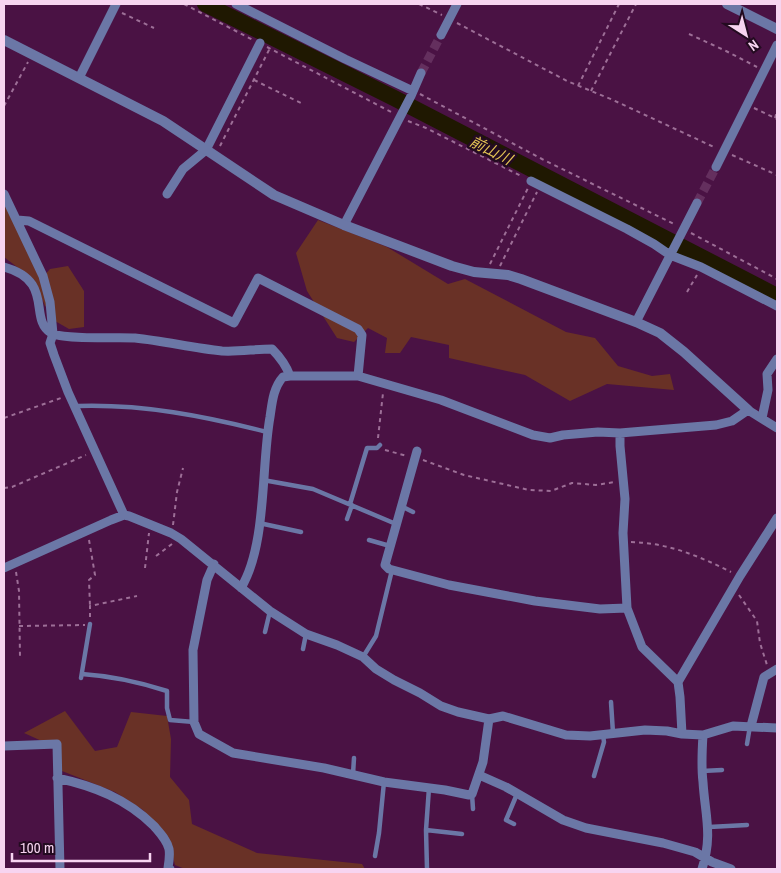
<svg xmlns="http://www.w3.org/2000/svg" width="781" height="873" font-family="'Archivo Narrow','Noto Sans JP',sans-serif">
<rect width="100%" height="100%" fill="#4a1244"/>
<path fill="#693126" d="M4 200 42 278 50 269 68 266 84 291V327L69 329 55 321 54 311 45 306 34 280 4 257Z
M318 220 387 247 448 284 465 279 566 332 595 338 618 366 652 376 670 374 674 390 607 384 570 401 525 375 449 358V345L411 337 400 353H385L387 338 368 328 354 342 337 338 307 291 296 253Z
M65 711 95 751 117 747 131 712 167 716 171 739 170 777 189 800 192 824 257 853 362 864 365 869H185L175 865 168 838 143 810 115 792 62 771 55 747 24 733Z"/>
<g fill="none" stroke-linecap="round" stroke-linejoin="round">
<path stroke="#1f1801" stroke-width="16" d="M205 4 394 98 777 296"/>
<path stroke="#642f5e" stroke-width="9" stroke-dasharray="9 4.5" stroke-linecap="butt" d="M421 73 441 35
M697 203 716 167"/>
<path stroke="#9d6f97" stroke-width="2" stroke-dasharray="4 4" stroke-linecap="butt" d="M184 4 253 40
M419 4 442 15
M122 13 154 28
M457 23 567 81 613 100 716 148
M689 34 726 51 757 67
M267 47 393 113
M254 80 301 103
M578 86 619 4
M591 91 636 4
M420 94 542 159 676 225
M4 106 28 62
M754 108 777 119
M775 118 777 111
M408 121 426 128 523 177
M220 146 270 48
M732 155 777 175
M691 233 777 279
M490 264 528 188
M500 266 537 192
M687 292 697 275
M4 418 61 398
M378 438 383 393
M385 450 407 456
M423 460 464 475 529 490 551 491 572 483 596 485 615 482
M4 488 12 487 86 455
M173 525 177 492 183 468
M89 540 95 575 89 580 90 606
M631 542C668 543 699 556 731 572
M156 556 172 544
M145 568 149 533
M16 572 19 591 20 657
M739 595 757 621 760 643 767 665
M90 617V606L137 596
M19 626 85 625"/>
<path stroke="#6b77a6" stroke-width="4.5" d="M76 407 78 406C143 404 204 416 267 432
M263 480 313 489 396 524
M350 504 367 448H377L380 445
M401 506 413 512
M347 519 352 505
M259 523 301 532
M369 540 390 546
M265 632 270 611
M303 649 306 634
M363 657 376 636 392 570
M82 674C112 676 139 682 167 691V708L170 720 194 722
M81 678 90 624
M611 702 613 733
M747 744 750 726
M702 771 722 770
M353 774 354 758
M594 776 604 742 603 735
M472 794 473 809
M514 824 506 820 517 794
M709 827 747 825
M426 830 462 834
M375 856 379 833 384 782
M427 869 426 830 429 788"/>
<path stroke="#6b77a6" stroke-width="9" d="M236 4 345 59 413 91
M441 35 457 4
M79 78 116 4
M716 167 777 45
M531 181 627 229 654 244 670 255 701 267 777 306
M4 194 43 276 50 302 53 334 50 343 54 355 68 392 124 515
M167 194 183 169 206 150 260 43
M17 220 29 221 234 323 258 278 358 329 362 335 358 376
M344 225 411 96 421 73
M4 267C55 281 28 319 51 333 63 340 118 337 135 338 164 341 193 348 222 351 239 352 255 349 272 349 280 357 286 365 290 376
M636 322 697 203
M762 418 768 390 767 374 777 359
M620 433V446L625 499 623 533 627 608
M417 451 385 565 389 569 449 585 535 601 600 609 627 608 642 647 678 682
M214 564 207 580 193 650 194 722 199 734 233 753 324 768 384 782 445 790 469 795 472 794 483 762 489 719
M4 568 111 520 124 515 129 516 171 533 181 539 270 611 306 634 337 645 363 657 376 669 394 680 420 693 441 706 458 712 489 719 503 716 566 735 590 736 645 730 667 731 682 734 703 735 733 726 777 728
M241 588C267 545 261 467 270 417 272 404 273 388 283 377L290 376H358L441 400 533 435 550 438 563 435 598 432 620 433 716 425 732 421 748 410 777 428
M751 726 764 677 777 669
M682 734 680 697 678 682 740 576 777 518
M4 746 57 744 60 869
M479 775 506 787 563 820 586 828 663 843 695 852 712 862 731 869
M57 778C94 786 127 799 154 826 160 833 167 840 169 849 170 855 169 862 168 868L170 869
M702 869C713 835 705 815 703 782 701 766 702 751 703 735"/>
<path stroke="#6b77a6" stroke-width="10" d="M727 4 777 29
M4 40 163 121 274 195 344 225 452 266 474 272 508 275 521 279 636 322 660 333 684 352 748 410"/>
</g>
<g text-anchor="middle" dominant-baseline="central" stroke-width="5" stroke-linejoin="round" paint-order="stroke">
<g font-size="15" font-style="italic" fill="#e5c455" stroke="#230b20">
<text transform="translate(491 150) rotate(27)">前山川</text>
</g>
</g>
<rect width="781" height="873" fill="none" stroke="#f7d4f0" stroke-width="10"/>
<g transform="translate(746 35) rotate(144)" stroke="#230b20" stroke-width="4" paint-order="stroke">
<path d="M0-4L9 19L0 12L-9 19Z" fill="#f7d4f0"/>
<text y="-8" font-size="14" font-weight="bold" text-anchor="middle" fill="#f7d4f0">N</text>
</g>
<path d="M12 853v8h138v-8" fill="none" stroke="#f7d4f0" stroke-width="2.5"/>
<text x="20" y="853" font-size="15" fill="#f7d4f0" stroke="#230b20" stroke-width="4" paint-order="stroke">100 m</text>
</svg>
